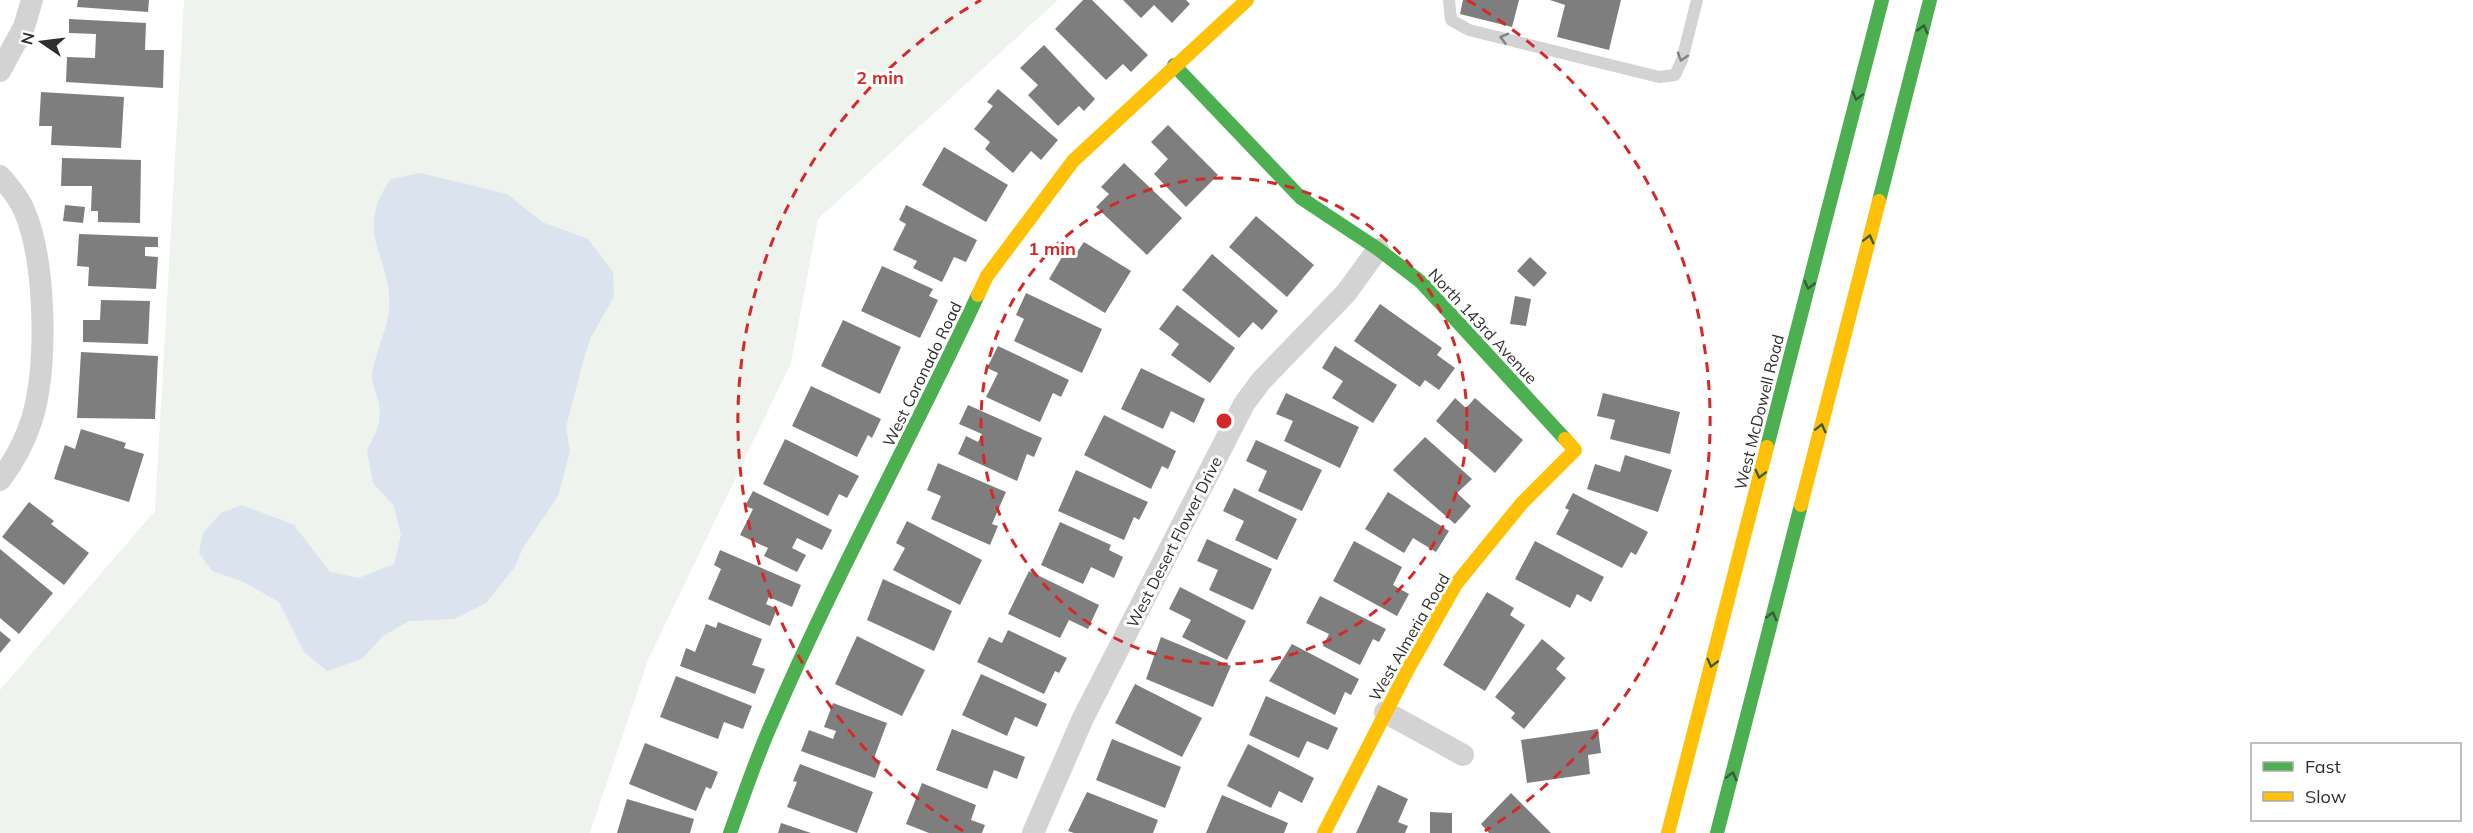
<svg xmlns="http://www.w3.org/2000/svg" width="2473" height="833" font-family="Mulish,sans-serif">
<rect width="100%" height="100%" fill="#fff"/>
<path fill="#eef3ed" d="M184 0H1058L818 219 791 363 648 660 590 833H0V690L155 511Z"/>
<path fill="#dbe3ee" d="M420 173 507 194 542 222 588 239 613 272 614 297 591 337 584 358 566 427 570 451 558 496 523 548 514 568 486 603 455 619 409 621 383 636 362 659 327 671 304 652 279 602 244 582 212 571 199 553 203 533 221 513 242 505 294 525 330 572 358 578 394 564 401 535 394 506 373 483 367 450C377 432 383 420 378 399 376 392 372 384 372 377 373 358 387 331 389 310 394 258 351 234 391 179Z"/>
<path fill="#7e7e7e" d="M78 0H149L148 12 77 7Z
M1083 0H1092L1148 55 1131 72 1123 64 1106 80 1055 29Z
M1123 0H1186L1190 4 1172 23 1154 5 1141 18Z
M1463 0H1519L1512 27 1460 14Z
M1621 0 1609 50 1557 37 1565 5 1550 0Z
M69 19 146 23 145 50H164L163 88 66 82 67 57 95 58 96 34 69 33Z
M1044 45 1095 99 1084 111 1079 106 1058 126 1028 95 1038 85 1020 68Z
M998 89 1058 140 1041 160 1031 151 1013 173 985 149 990 142 974 129 993 106 987 102Z
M41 92 124 97 121 148 51 145 52 126H39Z
M1168 125 1218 175 1186 207 1154 174 1168 159 1151 142Z
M944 147 1008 185 986 222 922 185Z
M62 158 141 160 140 223 98 222V211H91L92 186H61Z
M1124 163 1182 218 1147 255 1096 207 1109 194 1101 187Z
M65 205 85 207 83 223 63 221Z
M906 205 977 240 966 262 954 257 942 282 913 268 917 261 893 250 906 224 899 220Z
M1256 216 1314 265 1287 297 1229 247Z
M79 234 158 237V247H145V256L158 257 156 289 88 286 89 267 77 266Z
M1084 242 1131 271 1105 313 1049 279 1068 247 1077 252Z
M1212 254 1278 311 1262 330 1253 322 1239 338 1182 290Z
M1530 257 1547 273 1534 287 1517 271Z
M882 266 933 289 929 296 938 300 920 338 861 311Z
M1026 293 1102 329 1082 373 1014 341 1024 319 1016 315Z
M1515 296 1531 299 1526 326 1510 324Z
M101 300 150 301 148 344 83 342V320H100Z
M1380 304 1442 348 1437 355 1455 368 1439 390 1425 380 1420 387 1354 341Z
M1177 305 1235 348 1210 383 1171 355 1179 344 1159 329Z
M843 320 901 347 880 394 821 366Z
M998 346 1069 380 1061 397 1053 393 1040 422 986 397 998 373 987 368Z
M1335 346 1397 385 1373 423 1332 398 1343 381 1322 368Z
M81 352 158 356 155 419 77 418Z
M1141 368 1205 399 1194 423 1171 411 1163 429 1121 409Z
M811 386 881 419 872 438 868 435 857 457 792 426Z
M1286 393 1359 427 1340 468 1284 441 1293 421 1276 414Z
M1603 393 1680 412 1670 454 1610 439 1615 420 1597 416Z
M1455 398 1466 408 1475 398 1523 440 1495 473 1436 421Z
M968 405 1042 438 1034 457 1027 454 1017 481 958 454 966 436 978 442 982 434 959 424Z
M1104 415 1176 451 1168 469 1162 466 1151 489 1084 455Z
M81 429 126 443 124 448 144 454 129 502 54 479 65 445 75 449Z
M1425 437 1472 479 1457 493 1471 506 1455 524 1393 470Z
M785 439 859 476 847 498 839 494 828 516 763 484Z
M1256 440 1322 470 1302 511 1258 491 1267 471 1246 461Z
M1625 455 1672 470 1658 512 1587 489 1595 464 1620 472Z
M938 463 1006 492 992 524 998 526 990 545 931 519 941 496 927 490Z
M1076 470 1148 502 1139 520 1134 517 1124 540 1058 511Z
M1234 488 1297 519 1277 560 1235 540 1244 521 1223 511Z
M753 491 832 530 822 550 797 538 792 548 806 555 797 572 764 556 768 548 740 535 753 509 745 506Z
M1388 492 1449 531 1436 552 1413 538 1404 553 1365 529Z
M1573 493 1648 532 1636 555 1631 552 1622 568 1556 534 1569 510 1565 508Z
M29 502 54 521 51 524 89 553 64 585 2 537Z
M907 521 982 560 960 605 893 570 905 548 896 543Z
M1060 522 1111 545 1109 550 1123 557 1114 578 1091 567 1083 584 1041 565Z
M1207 539 1272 569 1253 610 1209 590 1218 570 1197 561Z
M1354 541 1402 567 1393 585 1409 594 1397 616 1333 581Z
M1535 541 1604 577 1591 602 1577 594 1570 608 1515 579Z
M0 549 53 593 19 634 0 618Z
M720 550 801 585 792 607 769 597 766 604 777 609 770 626 708 599 721 569 714 565Z
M1029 571 1099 605 1088 629 1069 620 1060 638 1008 614Z
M883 579 952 611 934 651 867 620Z
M1180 587 1246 621 1227 660 1182 637 1191 620 1169 609Z
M1487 592 1514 608 1510 615 1525 625 1485 691 1443 665Z
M1320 596 1386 629 1379 642 1373 639 1360 665 1323 646 1329 634 1306 623Z
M718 622 762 639 752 665 765 669 755 694 680 666 686 648 695 652 706 624 716 628Z
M1008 630 1067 658 1059 673 1055 671 1044 694 977 662 989 637 1002 643Z
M0 631 11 640 0 653Z
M857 636 925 670 902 716 835 684Z
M1161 637 1231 666 1213 707 1146 679Z
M1542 639 1565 658 1556 669 1566 678 1524 729 1511 718 1515 713 1495 697Z
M1292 644 1359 679 1351 695 1345 692 1335 715 1269 681Z
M981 674 1047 704 1037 727 1015 717 1007 736 962 715Z
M676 676 752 706 743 729 724 722 718 739 660 717Z
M1135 684 1202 718 1182 757 1115 723Z
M1266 696 1338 728 1328 750 1307 741 1299 758 1249 735Z
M833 703 887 723 874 758 881 761 875 778 801 751 809 730 833 739 836 731 824 727Z
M952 729 1025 757 1017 779 994 770 987 789 936 770Z
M1598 729 1601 753 1588 755 1590 774 1527 783 1521 740Z
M1112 739 1181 767 1165 808 1096 780Z
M645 743 718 772 711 789 706 787 696 811 629 784Z
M1248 744 1314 778 1302 803 1279 791 1271 808 1227 786Z
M800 764 873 792 857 833 787 807 797 782 793 781Z
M922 783 976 805 971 820 985 825 982 833H929L906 824Z
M1378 785 1408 799 1398 822 1408 826 1405 833H1356Z
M1087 792 1158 820 1153 833H1074L1068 831Z
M1511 793 1551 833H1489L1481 824Z
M1222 795 1288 823 1284 833H1206Z
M627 799 694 819 690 833H617Z
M1430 812 1452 813V833H1430Z
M781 823 811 833H778Z"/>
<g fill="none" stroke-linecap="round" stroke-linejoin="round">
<path stroke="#d3d3d3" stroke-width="12" d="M1449 0 1451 20 1469 30 1659 77 1675 75 1682 60 1697 0"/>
<path stroke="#d3d3d3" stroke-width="22" d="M0 71 24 27 32 0
M0 176C8 185 19 198 24 210 46 261 48 366 32 419 25 441 14 462 0 480
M1385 712 1463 755
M1033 833 1083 718 1244 404 1261 381 1346 293 1378 249"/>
<path stroke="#4caf50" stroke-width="14" d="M1174 65 1301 198 1378 249 1421 282 1565 439
M1879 201 1930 0
M1767 447 1882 0
M730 833C744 795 757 755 774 718 836 574 912 437 978 295
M1717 833 1801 505"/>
<path stroke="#ffc107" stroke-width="14" d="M978 295 987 276 1073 161 1247 0
M1801 505 1879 201
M1324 833 1408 669 1456 584 1522 503 1575 450 1565 439
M1668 833 1767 447"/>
</g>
<defs><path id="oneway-chevron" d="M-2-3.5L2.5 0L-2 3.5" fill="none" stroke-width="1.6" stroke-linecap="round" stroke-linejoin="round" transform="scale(1.5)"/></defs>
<g stroke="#385b3a">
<use href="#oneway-chevron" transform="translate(1923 29) rotate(-75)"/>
<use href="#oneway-chevron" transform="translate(1857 96) rotate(104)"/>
<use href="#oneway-chevron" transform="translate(1869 239) rotate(-76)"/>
<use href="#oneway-chevron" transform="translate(1809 285) rotate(104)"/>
<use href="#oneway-chevron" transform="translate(1821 428) rotate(-76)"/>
<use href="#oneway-chevron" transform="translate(1760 474) rotate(104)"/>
<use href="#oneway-chevron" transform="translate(1772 616) rotate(-76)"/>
<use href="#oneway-chevron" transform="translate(1712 663) rotate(104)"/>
<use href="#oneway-chevron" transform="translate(1732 776) rotate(-76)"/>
</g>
<g stroke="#808080">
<use href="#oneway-chevron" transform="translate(1504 38) rotate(-166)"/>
<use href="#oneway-chevron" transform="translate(1682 57) rotate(108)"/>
</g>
<g fill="none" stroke="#d62828" stroke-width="3" stroke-dasharray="10 8">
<circle cx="1224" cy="421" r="243"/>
<path d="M963 831A486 486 0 0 1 981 0M1467 0A486 486 0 0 1 1485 831"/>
</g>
<g text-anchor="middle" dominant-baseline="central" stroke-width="6" stroke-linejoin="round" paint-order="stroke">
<g font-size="16" fill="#2e2e2e" stroke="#fff">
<text transform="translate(1483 326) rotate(47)">North 143rd Avenue</text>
<text transform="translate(922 374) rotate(-64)">West Coronado Road</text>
<text transform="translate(1759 412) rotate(-76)">West McDowell Road</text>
<text transform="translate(1174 542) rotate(-63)">West Desert Flower Drive</text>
<text transform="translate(1409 637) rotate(-60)">West Almeria Road</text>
</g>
</g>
<circle cx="1224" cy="421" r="9" fill="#d62828" stroke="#fff" stroke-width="3"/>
<g font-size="18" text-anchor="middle" font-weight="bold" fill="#d62828" stroke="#fff" stroke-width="6" stroke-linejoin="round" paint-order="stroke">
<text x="880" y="84">2 min</text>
<text x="1052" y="255">1 min</text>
</g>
<rect x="2251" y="743" width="210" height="78" fill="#ffffff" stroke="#ababab" stroke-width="1.5"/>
<rect x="2263" y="762" width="30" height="9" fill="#4caf50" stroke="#ababab" stroke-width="1.5"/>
<text x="2305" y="773" font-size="18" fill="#2e2e2e">Fast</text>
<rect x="2263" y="792" width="30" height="9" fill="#ffc107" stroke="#ababab" stroke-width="1.5"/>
<text x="2305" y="803" font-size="18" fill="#2e2e2e">Slow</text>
<g transform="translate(42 42) rotate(284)" stroke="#ffffff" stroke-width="4.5" paint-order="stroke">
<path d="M0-4.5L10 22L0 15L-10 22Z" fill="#2e2e2e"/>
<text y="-9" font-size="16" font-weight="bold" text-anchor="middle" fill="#2e2e2e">N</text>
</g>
</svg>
